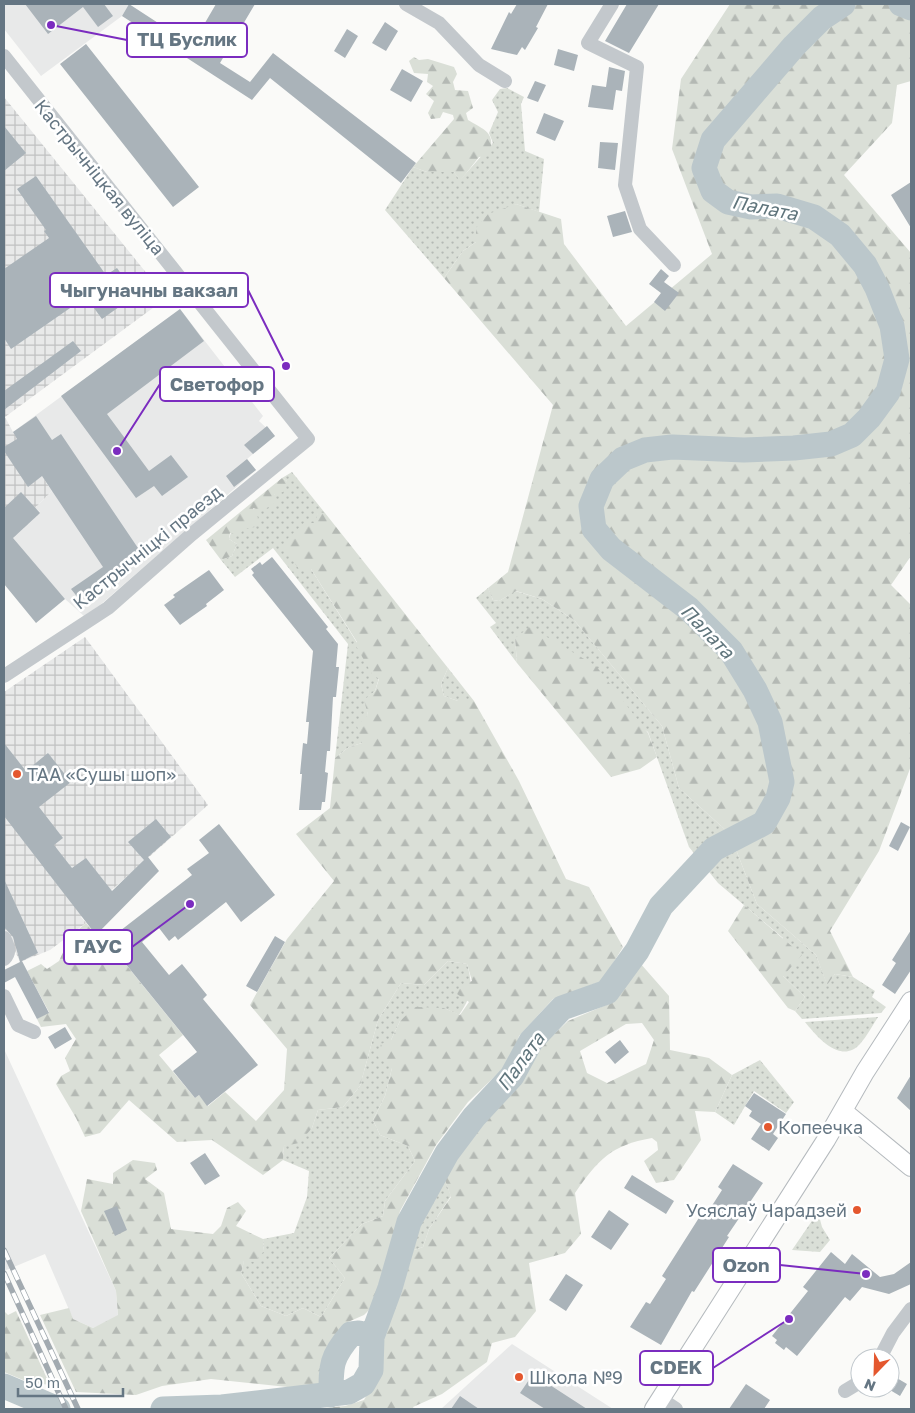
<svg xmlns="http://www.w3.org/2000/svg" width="915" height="1413" font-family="'Golos Text',sans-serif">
<defs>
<pattern id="industrial-grid" width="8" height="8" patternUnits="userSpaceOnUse" patternTransform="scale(1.25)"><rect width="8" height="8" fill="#e8e9e9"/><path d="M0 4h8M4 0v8" fill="none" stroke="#c0c1c2"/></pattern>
<pattern id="grass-dots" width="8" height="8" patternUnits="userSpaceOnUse" patternTransform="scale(1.25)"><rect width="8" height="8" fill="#dadfd7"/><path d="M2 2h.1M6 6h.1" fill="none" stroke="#b4b9b4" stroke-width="1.8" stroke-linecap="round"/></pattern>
<pattern id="forest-firs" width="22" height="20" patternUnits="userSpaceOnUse" patternTransform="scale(1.25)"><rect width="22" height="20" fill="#dadfd7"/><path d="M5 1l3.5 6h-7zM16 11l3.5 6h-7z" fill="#b4b9b4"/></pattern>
</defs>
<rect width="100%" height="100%" fill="#fafaf8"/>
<path fill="#e8e9e9" d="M4 4H129L122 16 41 76 4 29Z
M180 309 263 416 259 421 275 436 247 459 256 470 100 605 84 616 65 599 12 539 40 512 35 508 52 491 13 432Z
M4 1049 116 1291 118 1316 93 1328 73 1319 45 1254 4 1271Z
M512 1344 613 1409H441Z"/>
<path fill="url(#industrial-grid)" d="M4 97 161 291V302L5 417 13 432 52 491 35 508 40 513 4 546Z
M85 637 208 805 81 917 86 923 50 950 20 962 4 927V692Z"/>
<path fill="url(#grass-dots)" d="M507 88 524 97 521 104 525 151 544 159 539 212 516 204 476 228V242L463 251 444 278 385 210 413 167 427 172H454L460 180 493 143 489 133 498 112 492 100 500 89Z
M292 472 325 513H318L311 569 379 678 375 691 365 700 368 715 362 743 349 747 335 758 348 644 273 548 235 577 221 560 232 556 237 544 229 539C234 518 258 508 273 496 278 492 282 486 287 481L282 478Z
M488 588 493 600 499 601 515 591 542 599 574 620 662 726 679 788 730 834 757 904 816 955 827 984 835 974 853 977 875 991 872 997 886 1007 881 1013 802 1019 795 1011 805 997 783 976V938L718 883 689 847 648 732 515 638 517 663 490 627 496 623 476 598Z
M448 668 474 701H458L444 696 441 684Z
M448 961 467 964C473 984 472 997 459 1015L444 1008 400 1021 391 1040 392 1068 385 1096 373 1120 380 1135 408 1146 415 1161 385 1201 383 1216 362 1224 329 1258 345 1278 321 1317 303 1308 286 1316 261 1306 241 1273 244 1261 264 1251 263 1239 294 1233 307 1197 309 1171 283 1160 284 1146 312 1128 318 1110 343 1107 360 1086 378 1020 401 983 424 985Z
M878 1017C872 1026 867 1036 860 1044 841 1065 817 1037 805 1022Z
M760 1060 794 1102 786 1113 754 1091 734 1125 715 1112 732 1075Z
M445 1180 451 1196 429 1229 423 1247 408 1252 419 1227Z
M818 1212 822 1227 830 1240 820 1252 792 1250Z"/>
<path fill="url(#forest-firs)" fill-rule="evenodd" d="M730 4H911V81L897 85 892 123 844 175 911 253V556L891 585 911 605V766L879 851 830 931 853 977 835 974 827 985 816 955 757 904 730 834 679 788 662 726 574 620 542 599 516 591 499 601 493 600 488 588 508 572 553 405 444 278 463 251 476 242V228L488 214 516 204 561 219 564 244 626 326 712 254 672 149 681 79Z
M414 57 419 60 428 59 454 67 457 74 453 82 455 90 468 91 473 108 466 113 468 120C486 131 496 132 489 156L479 157 460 181 454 172H427L413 167 454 119 453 115 443 112 440 118 431 119 428 113 434 101 426 94 433 86 427 82 428 74 414 73 409 61Z
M282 478 287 481 283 492 274 495 275 503 262 511 253 508 258 518 255 527 244 529 239 535 230 533 229 539 237 544 232 556 221 560 206 540Z
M318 512 325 513 448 668 441 684 444 696 458 701H474L519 781 566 879 589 887 623 947 602 981 553 999 519 1036 511 1061 468 1102 436 1145 400 1211 383 1280 374 1305 364 1315 348 1322 329 1346 324 1368 323 1384 297 1388 211 1379 162 1386 136 1395 76 1392 40 1315 69 1308 73 1319 93 1328 118 1315 116 1291 81 1211 87 1179 113 1184V1173L133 1160 155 1163 157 1170 145 1179 164 1193 171 1229 213 1234 221 1226 227 1208 238 1202 246 1211 236 1226 263 1239 264 1251 255 1262 244 1261 241 1273 261 1306 286 1316 303 1308 321 1317 345 1278 329 1258 362 1224 383 1216 385 1201 415 1161 408 1146 380 1135 373 1120 385 1096 392 1068 378 1057 381 1044 391 1040 400 1021 415 1007 444 1008 460 1015 469 1002 457 994 461 985 472 981 467 964 448 961 424 985 401 983 378 1020 360 1086 343 1107 318 1110 312 1128 299 1143 284 1146 283 1160 263 1175 212 1140 177 1142 129 1100 100 1133 85 1137 76 1118 56 1084 61 1076 70 1071 65 1058 76 1039 66 1024 41 1027 37 1019 49 1012 27 971 41 964 47 969 59 961 70 937 86 923 102 942 106 940 183 1035 159 1055 195 1098 199 1095 208 1106 225 1092 256 1121 284 1090 287 1049 250 1005 287 939 334 881 296 834 330 808 335 758 349 747 362 743 357 726 368 715 364 700 375 691 379 679 372 674 356 646 357 642 311 569H299L285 550 286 540 304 523H315Z
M530 627 596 666 648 733 657 757 640 769 611 777 517 663 515 638Z
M744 905 802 955 783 976 805 997 795 1011 788 1008 728 931Z
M640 963 669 996 670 1050 709 1058 732 1075 715 1112 695 1111 701 1140 674 1180 656 1183 644 1161 658 1150 657 1142 652 1138C611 1145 598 1160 575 1193L581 1234 565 1253 529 1263 536 1311 515 1337 492 1343 487 1362 442 1394 413 1407 414 1409H313L345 1406 364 1400 379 1373 375 1340 393 1311 408 1252 423 1247 429 1229 451 1197 445 1180 456 1159 483 1123 521 1083 539 1048 568 1021 611 1003ZM642 1023 654 1040 646 1064 607 1083 587 1073 580 1051 626 1024Z
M4 1311 8 1315 16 1311 50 1385 28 1382 4 1372Z"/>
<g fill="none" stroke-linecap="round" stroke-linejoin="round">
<path stroke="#bbc7cb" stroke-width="4.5" d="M215 1409 216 1407"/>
<path stroke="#bbc7cb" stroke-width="25" d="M901 4 911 8
M4 1386 58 1409
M331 1395C331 1365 331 1357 351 1334L359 1333 372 1337
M163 1409 222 1407 349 1392 363 1384 371 1370 372 1337 390 1288 409 1222 447 1153 474 1117 512 1076 531 1041 562 1008 607 992 637 951 661 906 714 849 764 823 778 798 782 782 770 722 755 690 731 651 689 609 611 549 594 529 591 506 602 479 623 459 645 450 672 447 744 450 794 448 831 444 852 435 869 418 888 392 897 359 892 326 877 288 865 265 840 235 814 217 777 206 751 207 728 202 713 191 704 168 713 140 794 46 822 18 843 4"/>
</g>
<path fill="#aab3b9" d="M25 4H104L113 16 98 27 83 7 48 34Z
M129 4 192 45 216 4H255L220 63 250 82 273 53 416 163 401 183 270 78 252 100 122 16Z
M517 4H548L536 27 538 28 525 50 522 47 517 55 491 49 509 12 511 14Z
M627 4H659L629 53 605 41Z
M385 22 398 31 386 51 372 43Z
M347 29 358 36 345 58 334 51Z
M86 44 199 187 173 207 60 64Z
M558 49 578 55 574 71 554 65Z
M609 67 625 71 622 91 616 90 613 110 588 107 592 85 606 87Z
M402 69 423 81 411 102 390 90Z
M535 81 546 85 538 102 527 98Z
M544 113 564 121 555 141 536 133Z
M4 126 26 153 4 171Z
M600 142 618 143 615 170 598 168Z
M36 176 106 275 117 268 136 295 102 319 86 297 11 349 4 338V269L49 238 44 231 46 230 17 189Z
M911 182V228L891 195Z
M625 211 632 232 613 237 607 216Z
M661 269 669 276 664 282 679 293 665 311 654 302 661 293 649 284Z
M180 309 204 341 107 414 149 471 171 455 188 477 162 496 154 486 136 498 61 396Z
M73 341 81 351 4 410V391Z
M36 416 52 440 61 434 142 554 95 585 96 587 79 599 71 589 103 567 42 476 28 487 4 451V447L17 439 13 432Z
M267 426 275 436 253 454 244 445Z
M247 459 256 470 234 487 226 476Z
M21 492 40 513 13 538 65 599 36 623 4 584V508Z
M272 557 328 627 326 629 338 644 336 667H339L336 697H333L330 751H327L325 772 328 773 325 802H322L321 810H299L302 774H300L303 743 307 744 309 722H306L313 651 252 575 254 573 251 569 260 562 262 565Z
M209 570 224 590 206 604 207 606 180 625 164 605 175 597 173 595Z
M4 743 26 771 48 753 71 782 39 807 63 838 54 845 72 868 86 858 112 891 144 860 128 842 156 819 171 837 148 857 159 871 96 935 4 816Z
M901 822 910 827 898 851 889 846Z
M219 824 275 895 241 922 226 902 178 940 175 936 169 941 159 928 142 942 169 975 182 964 207 995 203 999 258 1065 207 1106 199 1095 195 1098 173 1071 197 1052 107 941 192 875 187 869 209 853 199 840Z
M4 879 38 953 20 962 13 937 4 927Z
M911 930V970L895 994 882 985 896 963 892 960Z
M275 936 285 942 257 992 246 986Z
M22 961 49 1013 37 1019 15 977 4 983V970Z
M65 1027 72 1039 55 1049 48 1037Z
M620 1040 629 1052 615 1064 605 1052Z
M911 1075V1111L897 1098Z
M754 1093 786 1114 773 1134 778 1138 769 1151 751 1139 761 1124 749 1116 752 1111 745 1106Z
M205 1153 220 1176 205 1185 190 1163Z
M733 1164 763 1183 727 1236 729 1237 694 1292 692 1291 661 1345 630 1327 646 1302 650 1304 666 1279 662 1276 702 1213 706 1215 722 1190 718 1187Z
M632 1175 674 1201 666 1214 624 1188Z
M117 1206 127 1230 115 1236 104 1211Z
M609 1210 629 1224 611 1250 591 1237Z
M831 1252 845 1264 852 1254 880 1277 894 1274 911 1262V1284L889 1294 862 1287 850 1301 845 1297 797 1356 786 1347 784 1350 775 1343 777 1340 772 1336 808 1291 803 1287Z
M566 1274 583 1285 566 1311 549 1300Z
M533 1374 587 1409H545L520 1393Z
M890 1374 907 1384 900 1396 890 1390Z
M746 1384 770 1400 764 1409H729Z
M460 1396 479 1409H451Z"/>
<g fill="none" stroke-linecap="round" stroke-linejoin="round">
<defs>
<path id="major" d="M843 1111 911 1167
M654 1409 826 1140 865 1072 911 1001"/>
</defs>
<use href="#major" stroke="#b5babe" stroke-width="20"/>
<path stroke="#c3c8cc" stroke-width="14" d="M406 4 439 23 479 65 505 81
M612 4 588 43 637 67 625 185 640 229 674 265
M4 56 308 439 192 534 108 608 4 676
M4 938C8 946 11 952 4 959
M4 996 18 1025 34 1032
M880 1358 893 1333 911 1309
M845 1391 860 1382
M661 1399 676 1409"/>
<use href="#major" stroke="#fff" stroke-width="18"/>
<defs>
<path id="rail" d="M4 1250 78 1409
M4 1273 66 1409"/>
</defs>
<use href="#rail" stroke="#a2aab0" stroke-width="5.5"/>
<use href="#rail" stroke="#fff" stroke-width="4" stroke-dasharray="11" stroke-linecap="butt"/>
</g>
<g fill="#e4572e" stroke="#fff" stroke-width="2">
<circle cx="17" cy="774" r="5"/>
<circle cx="768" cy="1127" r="5"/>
<circle cx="857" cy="1210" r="5"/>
<circle cx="519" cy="1377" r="5"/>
</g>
<g text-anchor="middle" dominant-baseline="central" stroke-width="5" stroke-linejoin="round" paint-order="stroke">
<g font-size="18" fill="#657683" stroke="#fff">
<text transform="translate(100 177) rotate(51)">Кастрычніцкая вуліца</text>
<text transform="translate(147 547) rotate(-39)">Кастрычніцкі праезд</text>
</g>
<g font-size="18" fill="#657683" stroke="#fff" text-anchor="start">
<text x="27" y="774">ТАА «Сушы шоп»</text>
<text x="778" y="1127">Копеечка</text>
<text x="847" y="1210" text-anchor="end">Усяслаў Чарадзей</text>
<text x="529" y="1377">Школа №9</text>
</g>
<g font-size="19" font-style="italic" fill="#60757c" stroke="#fff">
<text transform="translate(765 207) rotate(11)">Палата</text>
<text transform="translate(708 631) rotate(46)">Палата</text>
<text transform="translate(520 1061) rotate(-54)">Палата</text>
</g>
</g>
<path fill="none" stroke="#7b2cbf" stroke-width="2" d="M51 25L127 40M286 366L248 290M117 451L160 384M190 904L132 947M866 1274L780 1265M789 1319L713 1368"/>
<g fill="#7b2cbf" stroke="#fff" stroke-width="2">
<circle cx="51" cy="25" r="5"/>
<circle cx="286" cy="366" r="5"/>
<circle cx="117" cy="451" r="5"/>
<circle cx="190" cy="904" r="5"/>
<circle cx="866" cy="1274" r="5"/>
<circle cx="789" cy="1319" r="5"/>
</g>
<g fill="#fff" stroke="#7b2cbf" stroke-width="2">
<rect x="127" y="23" width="120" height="34" rx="5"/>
<rect x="50" y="273" width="198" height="34" rx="5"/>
<rect x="160" y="367" width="114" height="34" rx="5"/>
<rect x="64" y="930" width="68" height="34" rx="5"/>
<rect x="713" y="1248" width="67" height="34" rx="5"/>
<rect x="640" y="1351" width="73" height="34" rx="5"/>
</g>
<g font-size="19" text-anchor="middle" font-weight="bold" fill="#657683">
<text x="187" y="46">ТЦ Буслик</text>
<text x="149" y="297">Чыгуначны вакзал</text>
<text x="217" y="391">Светофор</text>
<text x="98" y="953">ГАУС</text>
<text x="746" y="1272">Ozon</text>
<text x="676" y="1374">CDEK</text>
</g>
<rect width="915" height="1413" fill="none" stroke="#657683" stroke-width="10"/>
<g transform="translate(875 1373) rotate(203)"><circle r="24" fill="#ffffff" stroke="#c1c8cd"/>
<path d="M0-4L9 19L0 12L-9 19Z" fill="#e4572e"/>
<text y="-8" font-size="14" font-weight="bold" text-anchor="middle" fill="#657683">N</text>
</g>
<path d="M18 1388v8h105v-8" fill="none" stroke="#657683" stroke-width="2.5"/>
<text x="25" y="1388" font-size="15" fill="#657683" stroke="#ffffff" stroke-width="4" paint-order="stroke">50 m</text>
</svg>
